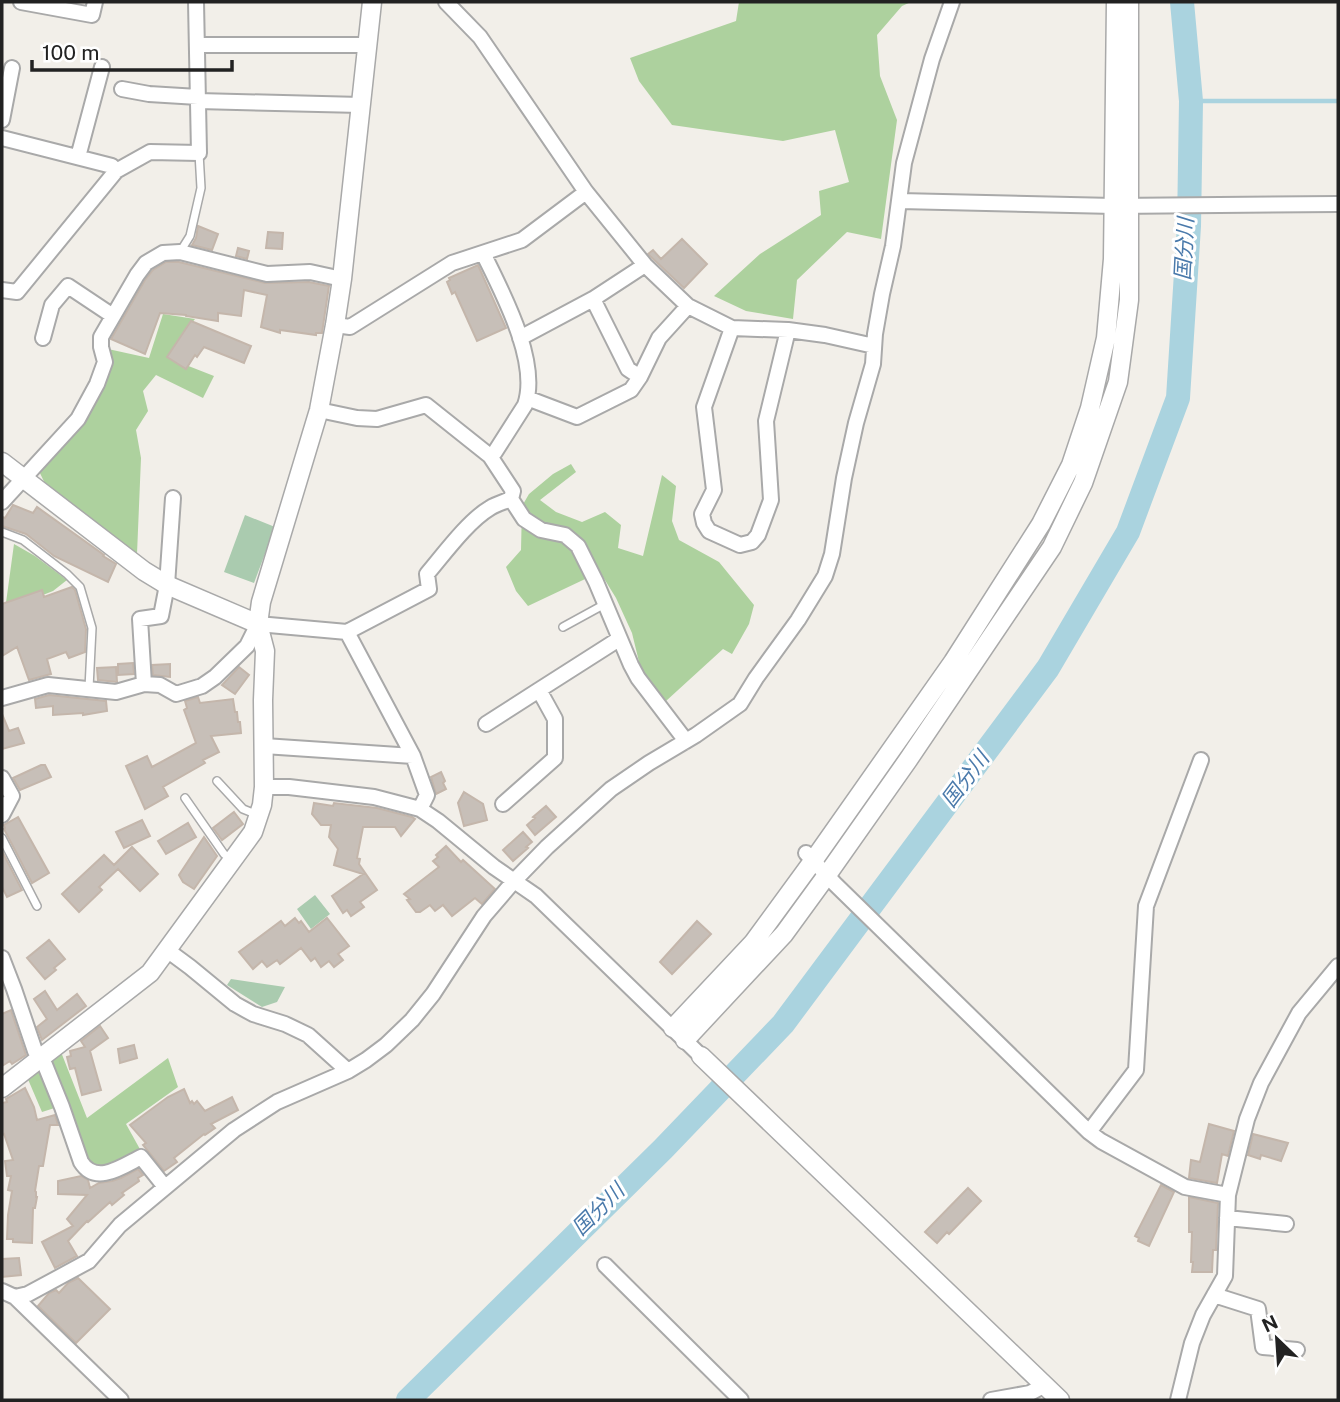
<svg xmlns="http://www.w3.org/2000/svg" width="1340" height="1402" font-family="'Public Sans','Noto Sans JP',sans-serif">
<rect width="100%" height="100%" fill="#f2efe9"/>
<path fill="#add19e" d="M739 2H911L902 6 877 35 880 76 897 120 881 239 847 232 797 280 793 319 746 311 714 296 760 254 821 215 819 191 849 182 835 130 783 141 672 125 639 81 630 58 736 21Z
M163 314 195 319 180 337 168 358 214 376 203 398 156 375 143 391 148 411 136 430 141 458 137 554 48 490 39 471 107 379 109 364 108 349 149 358Z
M571 464 576 472 540 500 556 512 582 522 605 512 621 525 618 548 643 556 662 475 676 486 672 521 679 540 719 562 754 605 749 624 732 654 723 649 666 701 641 670 632 633 616 598 600 572 528 606 516 591 506 567 521 550 522 506 529 494 553 474Z
M14 544 35 556 67 580 53 591 5 610Z
M61 1052 87 1118 168 1058 178 1087 126 1124 141 1151 107 1171 86 1165 64 1105 42 1112 27 1077Z"/>
<path fill="#aacbaf" d="M245 515 275 527 254 583 224 572Z
M315 895 330 914 311 929 297 909Z
M231 979 285 987 277 1002 262 1007 227 985Z"/>
<g fill="none" stroke-linecap="round" stroke-linejoin="round">
<path stroke="#aad3df" stroke-width="4.5" d="M1191 101H1338"/>
<path stroke="#aad3df" stroke-width="24" d="M408 1400 663 1149 783 1024 1048 668 1128 532 1178 398 1189 226 1191 101 1182 2"/>
</g>
<path fill="#c7bfb8" stroke="#c4b6ab" stroke-width="2" d="M198 226 218 234 212 250 192 245 196 238Z
M268 232 283 233 282 249 266 248Z
M682 239 707 264 684 288 648 254 653 250 661 259Z
M238 248 249 251 247 259 236 256Z
M166 262H179L265 283 309 282 329 286 322 333H316V335L280 330V333L261 327 267 295 244 290 241 316 218 313V321L186 316V315L160 313 145 354 111 339 145 280 153 270Z
M478 265 506 328 477 341 455 292 452 294 447 282 450 280 449 278Z
M191 321 251 346 244 363 204 347 197 357 195 355 186 369 167 357Z
M13 505 33 513 37 507 104 555 103 556 116 564 108 582 54 556 26 534 2 526V517L5 518Z
M72 587 75 590 86 629 85 652 69 658 66 652 47 659 51 674 29 680 17 647 2 656V604L42 590 44 597Z
M133 663 134 674 118 675V664Z
M170 664V677L153 675 152 665Z
M116 667 117 682 98 680 97 668Z
M239 667 249 675 235 694 222 685Z
M49 695 106 701 107 711 83 715V713L53 715V706L36 708 35 699Z
M198 697 200 703 233 699 235 712H237L238 722H240L241 733 211 736 219 752 203 760 205 763 163 787 168 796 145 809 126 766 147 756 152 767 196 743 184 710 187 708 185 701Z
M2 714 9 731 18 728 24 743 2 749Z
M41 765H45L51 777 20 790 13 778Z
M441 772 445 781 443 783 446 789 436 794 431 777Z
M464 792 483 804 487 820 464 826 458 803Z
M314 803 333 806 334 803 377 808 412 817 415 819 401 836 395 827H363L357 858 360 859 359 864 377 890 360 902 364 907 351 916 347 910 343 913 332 896 363 874 334 865 338 849 329 837 331 825H321L312 814Z
M546 806 556 817 535 835 527 825 535 818 533 817Z
M234 812 243 824 222 840 213 828Z
M18 817 49 873 32 883 4 829 5 828 4 825Z
M142 820 150 836 124 848 116 832Z
M188 823 196 837 166 854 158 841Z
M523 832 532 842 526 847 528 848 513 861 503 850Z
M204 837 217 856 194 889 183 882 179 875Z
M446 846 461 862 463 860 495 889 482 904 475 898 452 916 443 905 435 911 430 905 420 912H416L407 900 410 899 404 894 439 867 433 861 438 857 436 855Z
M132 847 158 874 140 891 118 869 99 887 102 890 79 912 62 894 104 855 114 865Z
M2 851 22 890 7 897 2 887Z
M295 918 299 923 301 921 309 932 327 918 349 946 338 954 343 960 334 967 329 961 321 967 315 958 311 961 301 948 280 964 277 960 267 967 262 961 253 969 239 952 281 921 285 926Z
M697 921 711 934 672 974 660 962Z
M49 940 65 959 54 968 56 970 45 979 27 958Z
M45 991 57 1010 77 994 86 1006 42 1040 37 1027 47 1019 34 999Z
M11 1010 26 1055 12 1064 10 1061 2 1066V1014Z
M100 1026 108 1038 90 1051 101 1090 82 1095 75 1068 70 1069 67 1057 71 1056 70 1051 85 1047 81 1041Z
M134 1045 137 1058 120 1063 118 1049Z
M25 1088 34 1107 37 1120 55 1115 58 1125H50L43 1166H39L35 1191 36 1192V1197H37L35 1208H33L32 1243 13 1242V1239H7L8 1215 12 1191 8 1190 11 1176H7L5 1161 13 1160 4 1134 2 1135V1103L7 1102 6 1099Z
M184 1089 190 1103 192 1101 194 1104 197 1101 205 1111 232 1097 238 1110 211 1124 215 1128 205 1135 204 1134 174 1158 177 1162 164 1171 143 1145 146 1143 130 1125 168 1097Z
M1209 1124 1234 1131 1228 1156 1222 1154 1217 1183 1189 1178 1191 1160 1200 1162Z
M1253 1134 1288 1143 1281 1161 1261 1155 1260 1159 1248 1155Z
M138 1169 143 1175 138 1178 139 1181 122 1193 124 1195 112 1205 110 1202 88 1222 87 1221 68 1241 77 1256 55 1268 42 1242 73 1226 67 1219 87 1195 58 1194V1181L81 1176 88 1180 90 1188 99 1183 112 1181 121 1178Z
M1161 1185 1174 1192 1149 1246 1138 1241 1139 1238 1135 1236Z
M968 1188 981 1201 949 1234 947 1232 937 1243 925 1232Z
M1189 1197 1218 1203 1216 1250H1213L1212 1272H1192L1193 1262H1191L1192 1232H1189Z
M19 1258 21 1275 2 1277V1259Z
M78 1278 110 1309 76 1343 38 1306 49 1293 56 1290 59 1293 68 1283Z"/>
<g fill="none" stroke-linecap="round" stroke-linejoin="round">
<defs>
<path id="service" d="M180 252 190 236 201 188 199 153
M2 532 23 540 67 574 80 587 92 628 89 688
M563 627 605 604
M217 781 243 809 258 815
M185 798 224 854 233 860
M2 838 37 906"/>
<path id="minor" d="M21 2 92 15 95 2
M446 2 480 37 586 192 645 265 688 306 732 328 788 330 825 335 874 346
M197 45H367
M122 89 149 94 198 97
M198 101 361 105
M2 120 12 68
M2 138 112 166 116 171 150 152 199 153 196 2
M78 157 102 67
M900 201 1114 206 1338 204
M2 290 17 292 116 171
M335 325 350 327 452 263 522 240 586 192
M732 328 704 407 714 490 702 514 704 523 709 531 740 545 752 542 758 535 771 500 766 421 788 330
M43 338 52 305 68 286 113 316
M520 338 593 299
M640 377 628 369 593 299 645 265
M527 398 577 417 631 390 640 377 659 338 688 306
M319 410 357 418 377 419 426 405 490 456
M511 499 524 519 541 530 565 535 578 546 596 582 631 665 638 678 686 741
M2 502 78 419 97 384 105 362 101 347V337L137 275 146 263 163 253 180 252 267 274 310 272 342 279
M347 632 413 756 427 795 420 809
M144 684 140 619 161 616 167 585 173 498
M539 690 619 639
M2 698 48 685 116 692 144 684 160 685 176 694 202 686 215 677 247 646 258 624 347 632 429 589 427 574C444 554 468 521 490 508 496 504 504 502 511 499L513 491 490 456 495 452 525 405C540 362 502 292 483 253
M486 724 539 690 555 719V758L503 804
M264 746 413 756
M2 778 12 796 2 815
M264 787H289L374 797 420 809 438 821 494 867 536 896 701 1056
M806 853 835 884 1089 1132 1101 1141 1185 1187 1228 1195
M167 950 190 967 235 1004 253 1014 285 1024 308 1035 348 1071
M2 958 14 989 35 1051 45 1065 62 1107 81 1162C96 1186 123 1166 141 1157L165 1187
M1089 1132 1136 1070 1146 906 1201 760
M1227 1218 1286 1224
M605 1265 741 1400
M2 1291 15 1297 28 1294 89 1261 120 1225 234 1130 277 1102 348 1071 366 1060 386 1045 412 1020 433 994 484 916 514 881 547 847 611 789 649 763 696 735 740 704 756 678 798 620 825 576 832 554 844 478 856 423 873 364 875 334 882 294 893 246 904 163 932 59 952 2
M1214 1295 1258 1309 1263 1347 1297 1350
M15 1297 121 1400
M991 1400 1030 1393 1045 1385
M1178 1400 1192 1343 1203 1315 1225 1276 1228 1195 1247 1119 1261 1083 1299 1013 1338 966"/>
<path id="tertiary" d="M2 462 144 571 167 585 258 624
M673 1028 753 943 813 861 953 662 1041 524 1071 465 1090 408 1106 338 1113 259 1116 2
M685 1040 784 934 827 875 908 760 1052 547 1083 483 1118 382 1129 300V2
M701 1056 1060 1400
M2 1088 150 973 253 832 262 805 264 787 263 700 265 651 258 624 261 602 319 410 335 325 342 279 372 2"/>
</defs>
<use href="#service" stroke="#a9a9a9" stroke-width="10"/>
<use href="#minor" stroke="#a9a9a9" stroke-width="18"/>
<use href="#tertiary" stroke="#a9a9a9" stroke-width="21"/>
<use href="#service" stroke="#fff" stroke-width="7"/>
<use href="#minor" stroke="#fff" stroke-width="14"/>
<use href="#tertiary" stroke="#fff" stroke-width="18"/>
</g>
<g text-anchor="middle" dominant-baseline="central" stroke-width="6" stroke-linejoin="round" paint-order="stroke">
<g font-size="21" font-style="italic" fill="#4a7aab" stroke="#fff">
<text transform="translate(1184 249) rotate(-87)">国分川</text>
<text transform="translate(965 779) rotate(-53)">国分川</text>
<text transform="translate(598 1209) rotate(-45)">国分川</text>
</g>
</g>
<rect width="1340" height="1402" fill="none" stroke="#222222" stroke-width="7"/>
<g transform="translate(1277 1339) rotate(335)" stroke="#ffffff" stroke-width="5" paint-order="stroke">
<path d="M0-5L12 26L0 18L-12 26Z" fill="#222222"/>
<text y="-10" font-size="19" font-weight="bold" text-anchor="middle" fill="#222222">N</text>
</g>
<path d="M32 60v10h200v-10" fill="none" stroke="#222222" stroke-width="3.5"/>
<text x="42" y="60" font-size="21" fill="#222222" stroke="#ffffff" stroke-width="5" paint-order="stroke">100 m</text>
</svg>
